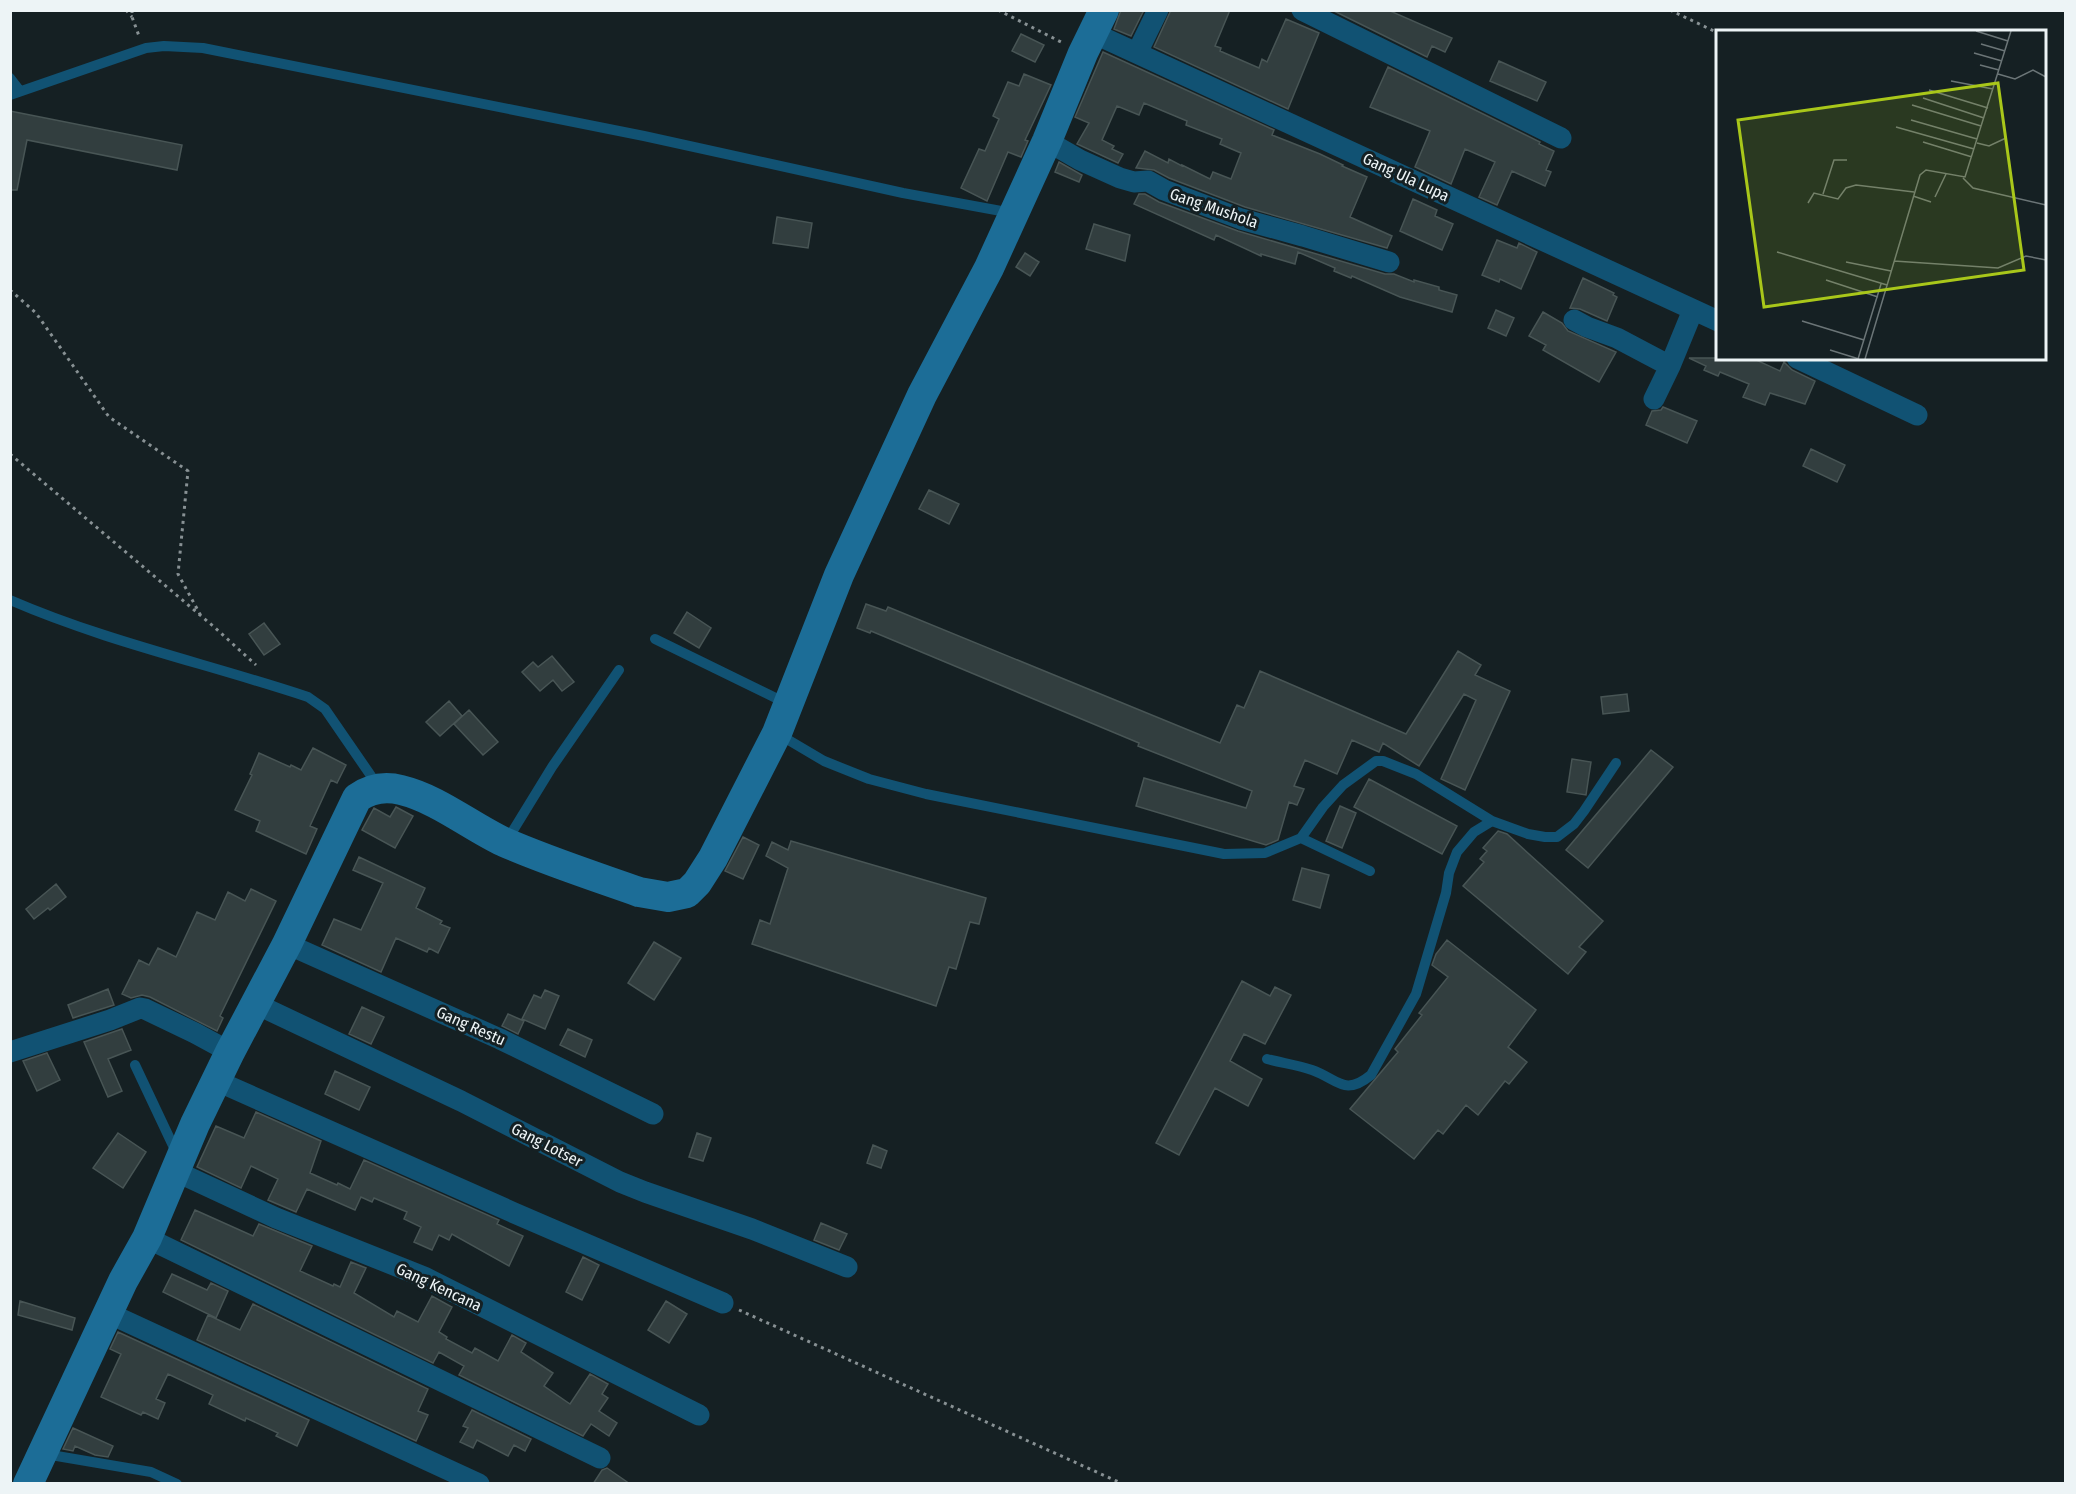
<svg xmlns="http://www.w3.org/2000/svg" width="2076" height="1494" font-family="'Fira Sans Condensed',sans-serif">
<rect width="100%" height="100%" fill="#152023"/>
<path fill="#323e3f" stroke="#485555" stroke-width="1.5" d="M1121 10H1144L1131 36 1114 29Z
M1171 10H1230L1215 46 1221 48 1220 51 1259 68 1262 59 1267 62 1286 19 1319 33 1288 109 1154 47Z
M1332 10H1388L1452 38 1445 52 1432 46 1427 57Z
M1021 34 1044 45 1035 62 1012 51Z
M1103 52 1274 130 1272 135 1320 154 1343 165 1342 166 1367 177 1350 217 1392 236 1387 248 1245 207 1169 178 1154 170 1136 168 1145 151 1168 163 1169 159 1182 166V165L1210 179 1213 172 1231 179 1241 153 1220 144 1222 139 1186 125 1187 121 1144 103 1139 115 1117 106 1102 140 1114 146 1112 149 1123 154 1118 163 1077 144 1089 123 1075 117Z
M1499 61 1546 82 1537 101 1490 81Z
M1388 67 1540 142 1539 144 1554 151 1546 170 1551 172 1545 186 1512 171 1497 205 1479 197 1495 162 1465 149 1451 184 1415 167 1430 131 1370 107Z
M1024 74 1051 85 1025 140 1028 141 1021 157 1008 152 987 201 961 188 979 149 985 151 999 119 993 116 1008 82 1019 86Z
M10 111 182 145 177 170 27 140 17 190H10Z
M1059 162 1082 175 1079 182 1055 172Z
M1139 194H1145L1159 202 1238 231 1385 274H1394L1414 282V280L1439 287V290L1457 295 1452 312 1400 297 1352 276 1351 278 1334 271 1335 268 1298 252 1295 264 1261 254V256L1216 235 1214 240 1134 204Z
M1413 199 1437 210 1435 216 1453 224 1442 250 1400 231Z
M777 217 812 223 808 248 773 243Z
M1094 224 1130 235 1125 261 1086 249Z
M1497 240 1517 248 1519 243 1537 252 1521 289 1500 279 1499 282 1482 275Z
M1025 253 1039 262 1030 276 1016 267Z
M1583 278 1614 293 1613 295 1617 297 1607 321 1580 309 1570 308Z
M1496 310 1514 318 1506 336 1488 328Z
M1543 312 1562 323 1568 331 1616 352 1599 382 1543 350 1546 345 1529 336Z
M1689 358H1752L1780 371 1784 362 1792 370 1815 381 1805 404 1770 393 1765 405 1743 397 1749 384 1720 372 1718 376 1704 370 1706 366Z
M1663 407 1697 421 1687 443 1646 425 1652 411 1661 410Z
M1811 449 1845 465 1837 482 1803 466Z
M929 490 959 504 949 524 919 509Z
M866 604 886 611 888 607 1220 743 1237 705 1244 708 1260 671 1406 734 1458 651 1481 665 1475 675 1510 691 1465 790 1441 779 1476 700 1464 694 1419 766 1383 743 1379 752 1352 740 1337 774 1305 760 1294 786 1304 789 1297 805 1289 802 1278 840 1266 845 1136 806 1144 778 1246 808 1252 791 1138 746 1139 743 871 631 870 633 857 628Z
M687 612 711 628 699 648 674 633Z
M264 623 280 644 264 655 249 634Z
M552 656 574 682 562 691 553 680 540 691 522 672 533 662 538 667Z
M1627 694 1629 711 1603 714 1601 697Z
M449 701 462 716 440 736 426 722Z
M469 710 498 742 483 755 454 724Z
M313 748 346 765 337 783 331 780 310 826 317 829 306 854 256 831 260 821 235 810 252 775 250 774 259 753 290 767 291 765 301 770Z
M1651 750 1673 767 1588 868 1566 850Z
M1572 759 1591 762 1586 795 1567 792Z
M1369 779 1457 826 1442 854 1354 807Z
M1340 806 1356 813 1342 848 1326 841Z
M396 807 413 816 395 848 362 830 374 808 390 817Z
M1498 831 1507 834 1603 921 1579 947 1586 952 1568 974 1463 886 1484 862 1480 859 1487 851 1483 848Z
M743 837 759 845 743 879 725 871Z
M791 841 986 898 979 924 970 922 956 969 949 967 936 1006 752 944 760 920 770 924 788 868 766 856 772 842 788 850Z
M359 857 425 888 416 908 442 921 440 924 450 928 438 953 429 948 427 952 396 938 381 972 322 945 334 919 361 930 383 883 353 870Z
M1302 868 1329 875 1320 908 1293 900Z
M56 884 66 897 50 910 48 908 34 919 26 909Z
M251 889 276 901 220 1016 223 1018 217 1031 150 997 142 995 131 998 122 994 139 960 149 965 158 948 176 957 197 912 215 920 228 892 245 901Z
M1447 940 1536 1010 1508 1047 1527 1062 1509 1084 1505 1081 1478 1115 1466 1105 1443 1134 1438 1130 1414 1159 1350 1109 1398 1052 1395 1049 1422 1015 1419 1013 1448 977 1432 965 1436 954Z
M654 942 681 958 654 1000 628 983Z
M1242 981 1270 996 1275 987 1291 995 1265 1044 1244 1034 1230 1061 1262 1079 1248 1106 1215 1088 1179 1155 1156 1143Z
M108 989 114 1005 73 1018 68 1005Z
M545 990 559 996 545 1029 522 1019 534 995 541 998Z
M362 1007 384 1017 371 1044 349 1034Z
M508 1014 524 1021 518 1034 502 1026Z
M122 1029 131 1050 108 1059 122 1091 108 1097 84 1042Z
M568 1029 592 1040 585 1057 560 1045Z
M47 1053 60 1080 37 1091 23 1061Z
M335 1071 370 1087 359 1110 325 1094Z
M256 1112 321 1141 310 1173 337 1185 338 1183 350 1189 364 1160 499 1220 497 1224 523 1236 509 1266 452 1234 449 1240 439 1235 432 1250 414 1242 421 1227 404 1219 407 1212 374 1198 372 1202 361 1197 355 1210 307 1189 296 1212 268 1200 278 1179 251 1166 241 1188 197 1167 216 1126 244 1138Z
M118 1133 146 1152 123 1188 93 1168Z
M697 1133 711 1138 703 1161 689 1157Z
M873 1145 887 1151 881 1168 867 1163Z
M195 1210 253 1236 259 1224 312 1246 300 1271 333 1286 334 1284 340 1287 351 1262 366 1268 354 1293 394 1317 397 1311 418 1322 432 1296 452 1307 439 1332 447 1337 446 1339 472 1353 475 1348 498 1361 512 1335 526 1343 521 1352 553 1373 544 1386 570 1404 590 1374 608 1384 602 1394 608 1398 599 1411 617 1423 609 1436 591 1424 583 1436 459 1375 464 1366 439 1352 433 1363 181 1240Z
M821 1223 847 1234 839 1250 814 1240Z
M583 1257 599 1265 582 1300 566 1292Z
M172 1274 207 1290 211 1283 228 1291 216 1318 163 1292Z
M20 1301 75 1318 72 1330 18 1315Z
M666 1301 687 1314 669 1343 648 1330Z
M253 1304 428 1389 418 1411 428 1415 416 1441 197 1340 208 1315 240 1330Z
M118 1332 309 1420 297 1446 276 1436 278 1433 246 1418 245 1421 209 1404 213 1395 168 1374 156 1399 165 1403 158 1419 143 1412 141 1415 101 1397 121 1354 110 1349Z
M472 1410 531 1439 525 1451 514 1445 508 1456 477 1440 473 1448 460 1442 468 1428 463 1426Z
M73 1428 113 1446 108 1457 95 1455 75 1446 73 1451 63 1449Z
M607 1468 630 1484H593L602 1470Z"/>
<g fill="none" stroke-linecap="round" stroke-linejoin="round">
<path stroke="#889194" stroke-width="3" stroke-dasharray="3 4.5" stroke-linecap="butt" d="M126 10 132 17
M132 10V17L139 36
M998 10 1063 43
M1670 10 1718 33
M10 290 36 313 109 417 188 471 178 574 201 616
M10 454 213 626 256 665
M739 1310 1123 1484"/>
<path stroke="#115273" stroke-width="10" d="M10 78 20 91
M10 95 146 48 164 46 203 48 644 136 903 193 1012 213
M10 600C107 642 209 664 308 697L325 709 378 786
M655 639 788 704
M780 735 824 761 869 779 926 794 1224 854 1265 853 1301 838 1323 807 1343 785 1376 761H1383L1416 774 1492 821 1528 834 1545 837H1557L1574 824 1584 811 1616 763
M1301 838 1370 871
M506 842 552 767 619 670
M1267 1059C1282 1063 1298 1065 1312 1070 1338 1079 1344 1097 1371 1075L1416 994 1446 893 1449 873 1457 852 1474 832 1492 821
M135 1065 177 1154
M45 1454 151 1472 177 1484"/>
<path stroke="#115273" stroke-width="21" d="M1302 10 1561 138
M1093 33 1718 321
M1137 53 1158 10
M1047 141 1080 160 1120 178 1134 182 1148 181 1164 190 1241 219 1303 236 1389 262
M1574 320 1587 327 1617 338 1670 366
M1797 358 1917 415
M1654 399 1670 366 1693 310
M287 944 500 1039 653 1114
M256 1004 461 1101 620 1182 645 1192 752 1229 847 1267
M10 1052 110 1020 140 1008 145 1009 195 1033 230 1052
M217 1081 512 1212 723 1303
M175 1171 276 1218 424 1277 699 1415
M147 1238 600 1458
M108 1313 479 1484"/>
<path stroke="#1c6d97" stroke-width="30" d="M28 1484 123 1281 147 1238 195 1124 230 1052 287 944 357 798C371 788 385 786 401 790 438 799 470 826 504 842 547 861 594 876 639 892L668 897 687 893 697 883 713 858 777 733 839 575 922 395 989 268 1047 141 1083 53 1104 10"/>
</g>
<g text-anchor="middle" dominant-baseline="central" stroke-width="6" stroke-linejoin="round" paint-order="stroke">
<g font-size="16" fill="#edf4f6" stroke="#152023">
<text transform="translate(1406 177) rotate(25)">Gang Ula Lupa</text>
<text transform="translate(1214 208) rotate(19)">Gang Mushola</text>
<text transform="translate(471 1026) rotate(24)">Gang Restu</text>
<text transform="translate(547 1145) rotate(27)">Gang Lotser</text>
<text transform="translate(439 1287) rotate(25)">Gang Kencana</text>
</g>
</g>
<g transform="translate(1716 30)">
<rect width="330" height="330" fill="#152023"/>
<path fill="none" stroke="#6b7577" stroke-width="1.5" d="M260 1 292 11M265 14 289 21M258 23 286 31M264 35 283 40M282 44 299 49 317 40 330 47M235 51 277 59M213 60 272 78M207 68 268 88M196 75 265 96M195 90 261 109M180 97 258 119M207 112 256 127M261 113 273 116 290 108M247 148 257 158 330 175M107 164 118 130H131M197 166 215 172M219 167 230 144M92 173 98 163 122 169 130 158 140 155 198 162M61 222 171 255M178 231 282 238 310 226 330 230M130 232 175 241M110 250 162 267M86 291 148 310M114 320 143 329M142 329 165 254M149 329 204 145 210 140 249 147 295 1"/>
<path fill="#a9c71a" fill-opacity="0.15" stroke="#a9c71a" stroke-width="3" d="M282 53 308 240 48 277 22 90Z"/>
<rect width="330" height="330" fill="none" stroke="#edf4f6" stroke-width="3"/>
</g>
<rect width="2076" height="1494" fill="none" stroke="#edf4f6" stroke-width="24"/>
</svg>
